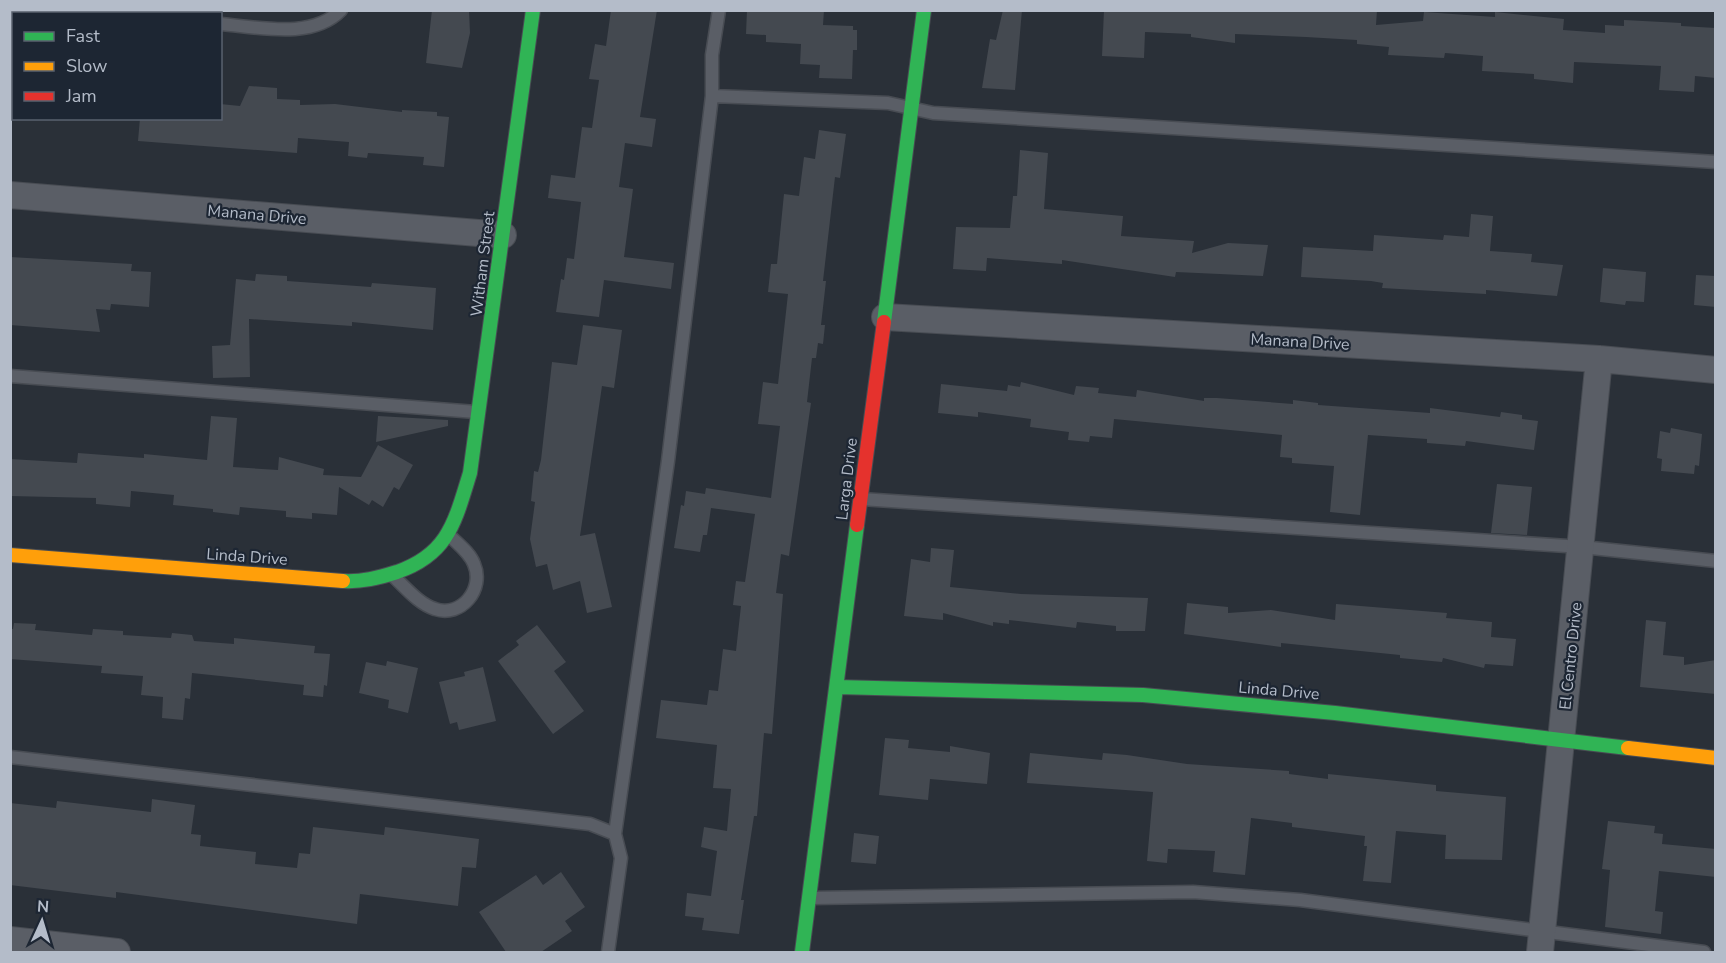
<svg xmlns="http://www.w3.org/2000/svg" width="1726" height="963" font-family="'Nunito Sans',sans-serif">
<rect width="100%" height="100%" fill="#2a3038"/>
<path fill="#444950" d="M432 10H469L470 33 462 68 426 63Z
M611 10H657L640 117 656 119 652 147 625 143 619 187 633 189 624 257 674 263 671 289 604 280 599 317 556 312 561 279 564 280 567 258 574 259 581 202 548 198 551 175 575 178 582 127 592 128 599 80 589 79 595 44 606 46Z
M747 10H824L823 25 853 26V30H857V50H853L852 79 819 78 820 65 800 64 801 44 766 42V35L746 34Z
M1003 10H1022L1015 90 982 88 990 39 996 40Z
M1104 10H1377L1376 25 1423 21 1424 12 1495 17V12L1564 19 1563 30 1605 33V25L1624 26V20L1681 23V26L1716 28V78L1695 76 1694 92 1659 90 1661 66 1574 62 1573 83 1534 79V74L1482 71 1483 56 1445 53 1444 58 1388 55 1389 47 1357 44V40L1306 37 1235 34V43L1191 37V34L1145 32 1144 58 1102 56Z
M249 86 277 88V99L300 100V105L335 104 402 112V110L437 112V116L449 117 444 167 423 165 424 157 368 153 367 158 348 156 349 142 298 138 297 153 138 141 140 118H220V104L240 106Z
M819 130 846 134 840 178 835 177 823 281H826L821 325H825L823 344 818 343 816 358H812L807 402 811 403 789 556 781 554 776 593 783 594 772 734 764 733 757 816H754L741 900H744L739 934 702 930 704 918 685 916 687 893 711 896 717 851 701 847 704 827 727 831 731 789 713 788 717 745 656 738 661 700 707 705 709 690 718 691 723 649 736 651 741 606 733 605 736 581 745 582 755 514 711 508 707 535H703L700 552 674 548 681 505 684 506 686 491 705 494 706 488 771 498 780 426 758 424 763 382 778 384 788 294 768 292 771 264H777L784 194 799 196 804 157 815 159Z
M1020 150 1048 153 1044 209 1123 216 1121 236 1194 241 1192 253 1228 243 1268 245 1263 276 1176 272 1175 277 1062 260V264L987 258 986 271 953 269 956 227 1010 228 1013 196H1017Z
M1471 214 1493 216 1490 251 1532 254 1531 262 1563 265 1557 296 1486 290V294L1382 288 1383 283 1371 281 1301 277 1303 247 1373 251 1374 235 1443 240 1444 235 1469 237Z
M10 257 132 264 131 271 151 272 149 307 111 304 110 310 96 309 100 332 10 325Z
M1603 268 1646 272 1644 302 1626 301 1625 305 1600 302Z
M256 274 287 276V281L371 287 372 283 436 288 433 330 352 322V326L249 319 250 377 213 378 212 346 230 345 236 279 255 281Z
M1696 275 1716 276V307L1694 305Z
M583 325 622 330 614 388 602 386 580 536 595 533 612 607 587 613 580 581 553 590 547 564 536 567 530 539 535 502 531 501 534 471 538 472 541 460 552 362 577 365Z
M1021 382 1074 395 1076 386 1099 388 1098 393 1136 397 1137 390 1204 401V398H1217L1293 404V400L1318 403V405L1430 413V408L1500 417 1501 412 1522 415V419L1538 421 1534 450 1466 441 1465 446 1427 443V439L1368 435 1360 515 1330 512 1334 466 1292 463V458L1280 457 1282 435 1114 419 1112 438 1090 436 1089 442 1068 440 1069 432 1030 427 1031 419 978 412V417L938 413 941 384 1007 391 1008 385 1020 387Z
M211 416 237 418 233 467 278 470 279 457 324 469 323 475 361 477 378 445 413 465 399 490 394 487 383 507 372 500 369 505 339 487 337 515 312 513V519L286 517V511L240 507 239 515 213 512V509L173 505 174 495 131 491 130 507 96 504V498L10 496V459L77 463 78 453 144 458V454L207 460Z
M378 416 448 420V426L376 442Z
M1671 428 1702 434 1699 466 1695 465 1694 474 1661 471 1662 459 1657 458 1660 431 1670 433Z
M1497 484 1532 487 1527 535 1491 533Z
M931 548 954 550 950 587 1021 594 1148 598 1145 631H1116V626L1077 622 1076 628 1009 620V624L993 622V626L943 613V620L904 616 911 559 930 562Z
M1187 603 1228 607V613L1271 610 1335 620 1336 604 1447 613 1446 618 1492 622 1491 637 1516 639 1513 666 1485 664 1484 668 1443 658 1442 662 1400 658V655L1281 643V647L1184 634Z
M1646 620 1666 622 1663 655 1684 657V665L1716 660V694L1640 687Z
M14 623 36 624 35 630 92 635 93 629 123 631V635L171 638 172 633 192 635 194 641 234 644V638L315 646 314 653 330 654 327 686 324 685 323 697 303 695 304 685 192 673 190 699 185 698 183 720 162 718 163 697 141 695 143 676 101 673 102 666 10 659V629H13Z
M537 625 566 662 554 671 584 711 553 734 498 661 519 645 516 641Z
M387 661 418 668 408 713 388 708 389 700 359 693 366 662 386 666Z
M483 667 496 721 459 730 457 722 450 724 439 682 465 676 464 672Z
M885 738 909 740 908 748 950 752V746L990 753 987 784 930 779 928 800 879 795Z
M1030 753 1102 760 1103 753 1127 755 1187 764 1289 771V774L1328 779V774L1436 785V791L1506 797 1502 860 1445 859 1446 835 1396 831 1391 883 1363 881 1367 846H1364L1365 836 1292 827V823L1251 818 1245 875 1213 872 1215 851 1168 849 1167 863 1147 861 1153 792 1027 783Z
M152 799 195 805 191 834 201 835 200 846 256 852 255 864 297 868 299 853 310 854 313 827 384 835 385 827 479 839 476 868 462 867 458 906 360 894 357 924 116 892V898L10 885V803L56 808 57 801 151 812Z
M1608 821 1655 826 1654 833 1663 834 1662 844 1716 849V877L1659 871 1655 911 1663 912 1661 934 1605 927 1610 870 1602 869Z
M854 833 879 836 876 864 851 862Z
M561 872 585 907 565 921 572 931 541 952H506L479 912 536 875 543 885Z"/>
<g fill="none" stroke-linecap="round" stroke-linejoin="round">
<defs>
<path id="lane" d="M43 10 82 14
M220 24C258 27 312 40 341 10
M712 96 888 103 933 113 1716 162
M10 376 476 412
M861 499 1582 547 1716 561
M394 577C406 588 419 604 435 609 461 618 485 589 474 564 470 553 458 544 450 536
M10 757 590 824 615 834 621 858 608 952
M615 834 668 461 712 96V55L719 10
M812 898 1193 892 1300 900 1704 952"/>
<path id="street" d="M10 195 503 235
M885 317 1599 359 1716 370
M10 940 117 952
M1540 952 1599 359"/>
<path id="fast" d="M884 322 924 10
M343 581C362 582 378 578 397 572 449 554 455 521 470 473L533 10
M837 687 1143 695 1335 713 1628 748
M802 952 857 525"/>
<path id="slow" d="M10 555 343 581
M1628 748 1716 758"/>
<path id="jam" d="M857 525 884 322"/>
</defs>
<use href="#lane" stroke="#484c53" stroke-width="15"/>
<use href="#street" stroke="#484c53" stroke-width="28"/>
<use href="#fast" stroke="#484c53" stroke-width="16"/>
<use href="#slow" stroke="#484c53" stroke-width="16"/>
<use href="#jam" stroke="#484c53" stroke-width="16"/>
<use href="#lane" stroke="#5a5e66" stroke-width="12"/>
<use href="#street" stroke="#5a5e66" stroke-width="26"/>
<use href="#fast" stroke="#30b455" stroke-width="14"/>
<use href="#slow" stroke="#ff9f0a" stroke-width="14"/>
<use href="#jam" stroke="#e5322d" stroke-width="14"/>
</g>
<g text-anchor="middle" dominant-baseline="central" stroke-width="4.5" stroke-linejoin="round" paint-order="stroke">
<g font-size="16" fill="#b4bcc9" stroke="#1d2633">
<text transform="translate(257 215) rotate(5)">Manana Drive</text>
<text transform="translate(483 264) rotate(-83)">Witham Street</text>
<text transform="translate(1300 342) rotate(3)">Manana Drive</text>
<text transform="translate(847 479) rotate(-83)">Larga Drive</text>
<text transform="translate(247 557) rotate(4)">Linda Drive</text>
<text transform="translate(1571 656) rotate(-84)">El Centro Drive</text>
<text transform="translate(1279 691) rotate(5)">Linda Drive</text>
</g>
</g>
<rect width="1726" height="963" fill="none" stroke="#b4bcc9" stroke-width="24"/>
<rect x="12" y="12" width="210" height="108" fill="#1d2633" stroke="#59626f" stroke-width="1.5"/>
<rect x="24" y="32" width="30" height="9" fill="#30b455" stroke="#59626f" stroke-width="1.5"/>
<text x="66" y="42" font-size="18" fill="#b4bcc9">Fast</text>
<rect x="24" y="62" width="30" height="9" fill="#ff9f0a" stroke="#59626f" stroke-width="1.5"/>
<text x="66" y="72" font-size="18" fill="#b4bcc9">Slow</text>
<rect x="24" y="92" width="30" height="9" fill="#e5322d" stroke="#59626f" stroke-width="1.5"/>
<text x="66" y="102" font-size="18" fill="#b4bcc9">Jam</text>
<g transform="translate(42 921) rotate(4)" stroke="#1d2633" stroke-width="4.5" paint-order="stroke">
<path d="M0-4.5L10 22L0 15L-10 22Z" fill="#b4bcc9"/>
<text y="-9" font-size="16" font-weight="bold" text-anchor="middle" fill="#b4bcc9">N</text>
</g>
</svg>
